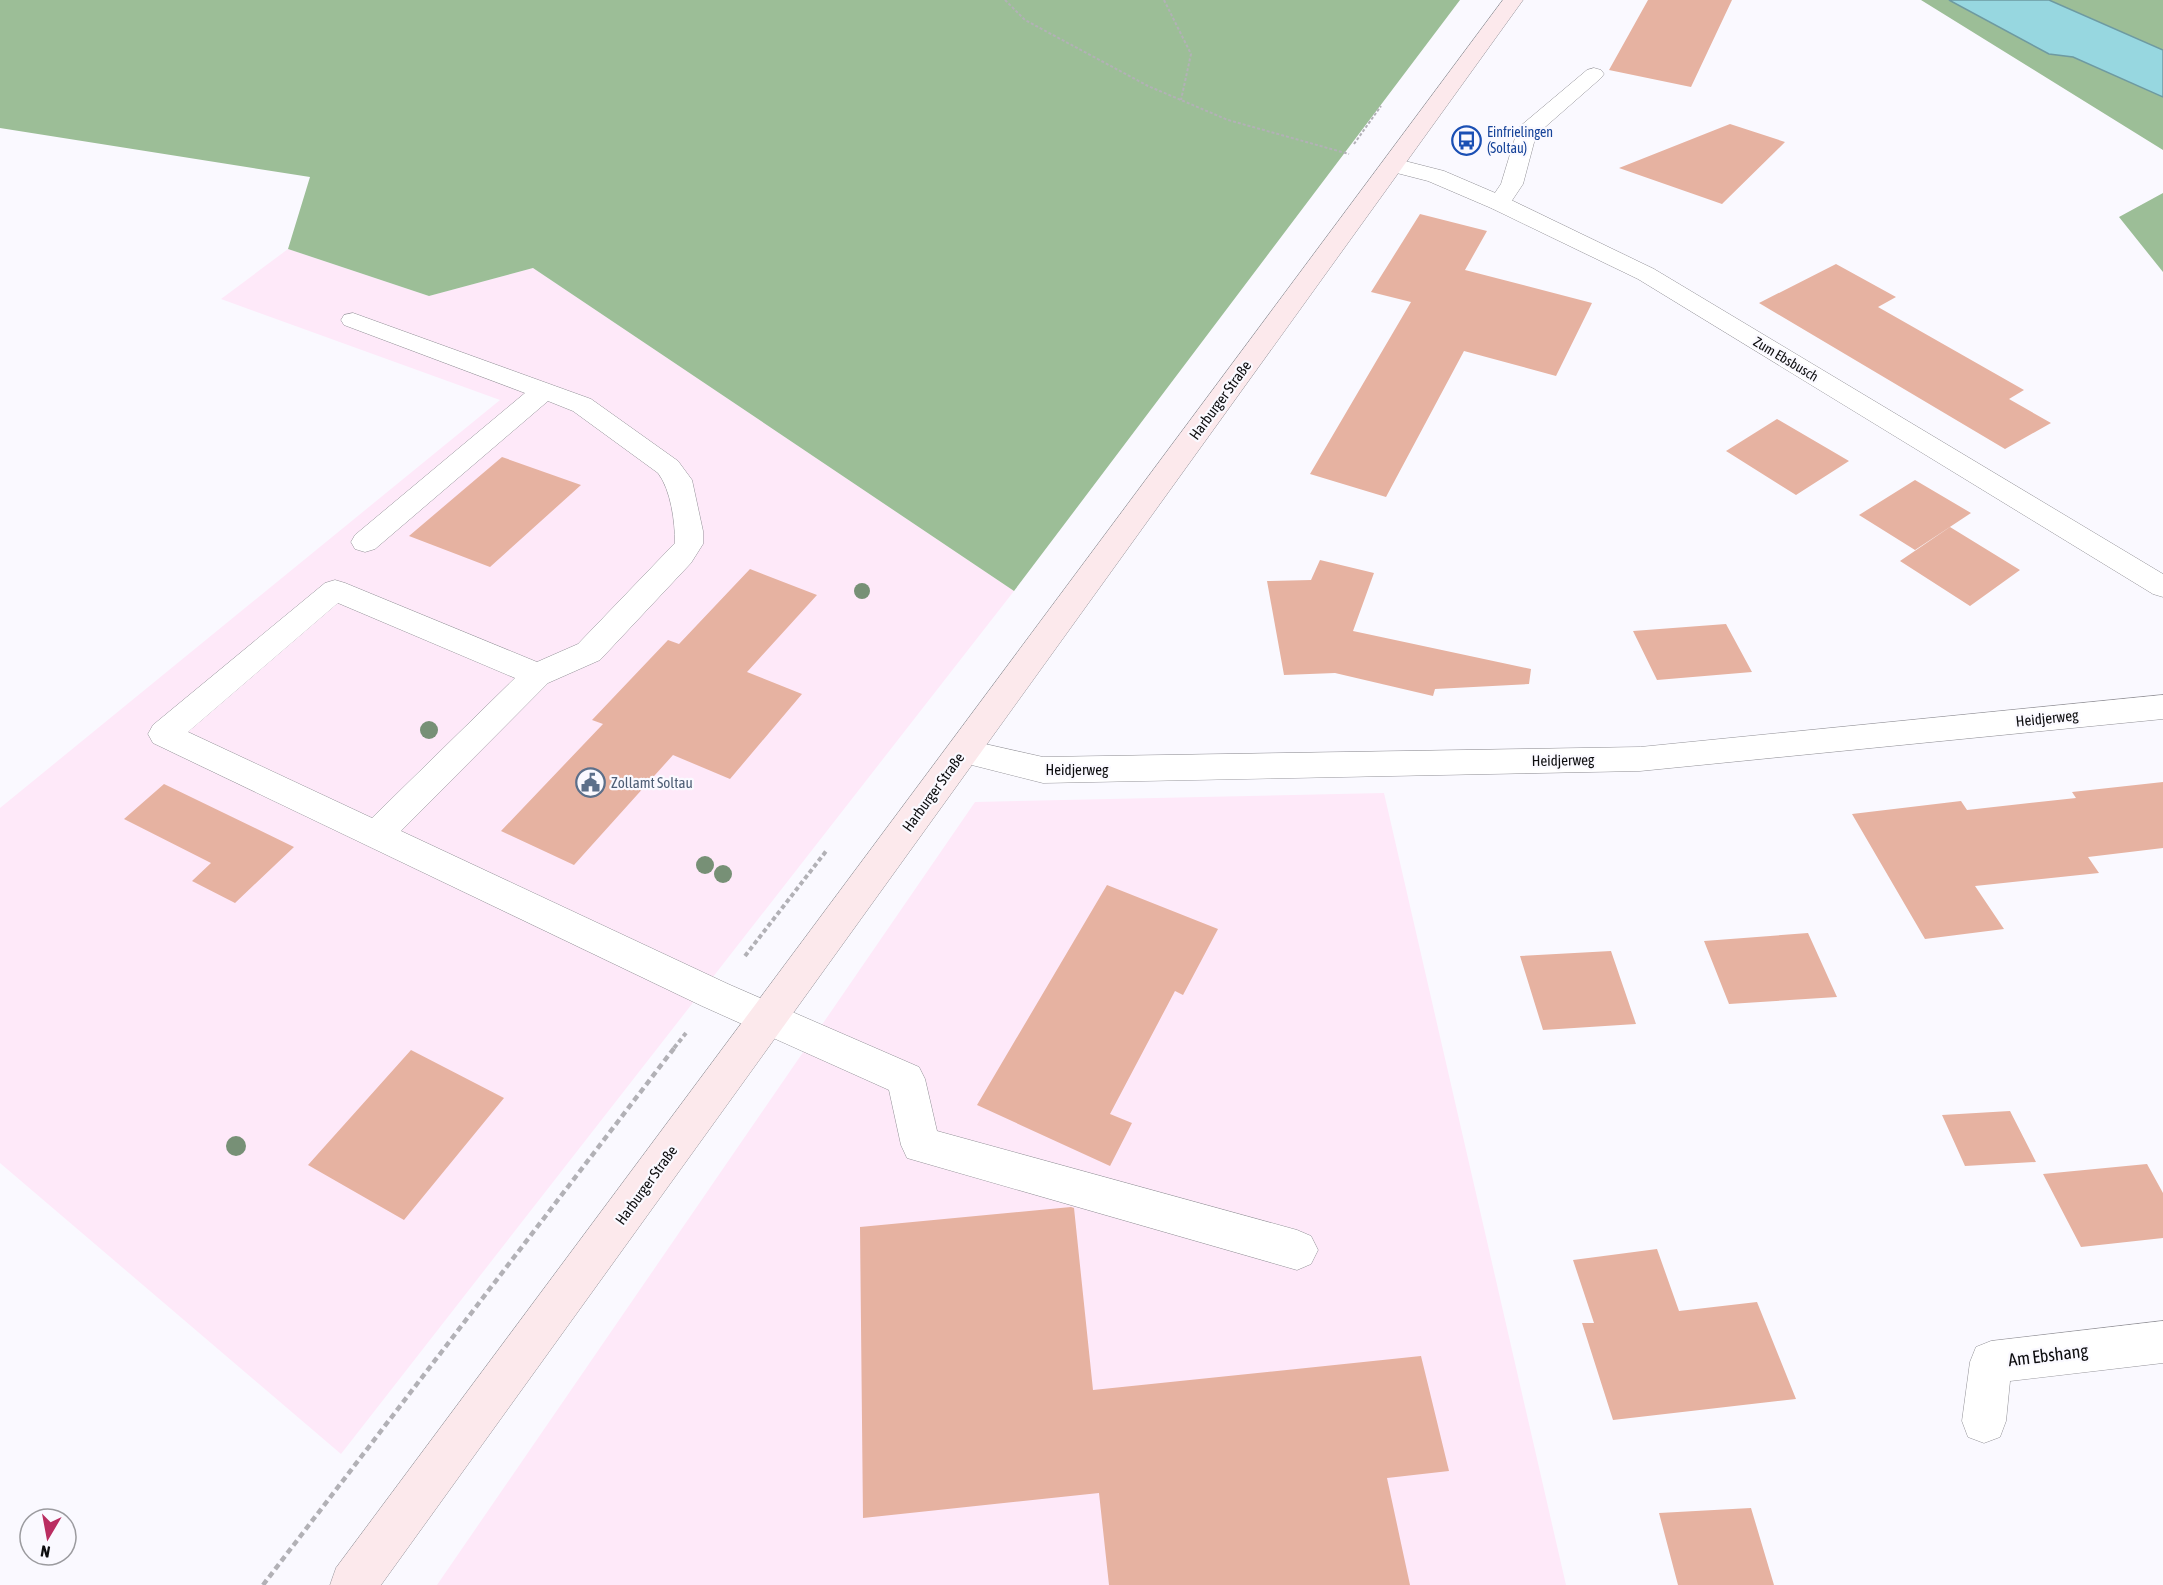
<svg xmlns="http://www.w3.org/2000/svg" width="2163" height="1585" font-family="'Asap Condensed',sans-serif">
<rect width="100%" height="100%" fill="#faf9ff"/>
<path fill="#fee9f9" d="M288 249 429 296 533 268 1014 591 341 1454 0 1163V808L500 400 221 299Z
M1384 793 1566 1585H437L975 802Z"/>
<path fill="#9cbe97" d="M0 0H1460L1014 591 533 268 429 296 288 249 310 177 0 128Z
M1921 0H2163V150Z
M2163 193V272L2119 217Z"/>
<path fill="#97d7e0" stroke="#6e9aa1" stroke-width="1.5" d="M1949 0H2049L2163 50V97L2073 57 2049 54Z"/>
<path fill="#e6b2a1" d="M1648 0H1732L1691 87 1609 70Z
M1730 124 1785 142 1722 204 1619 168Z
M1420 214 1487 231 1465 270 1592 303 1556 376 1464 351 1386 497 1310 474 1411 302 1371 292Z
M1836 264 1896 297 1878 307 2024 390 2009 399 2051 423 2005 449 1759 303Z
M1777 419 1849 461 1796 495 1726 451Z
M502 457 581 485 490 567 409 536Z
M1915 480 1971 513 1915 550 1859 515Z
M1950 527 2020 570 1970 606 1900 561Z
M1320 560 1374 573 1353 631 1531 669 1529 684 1435 689 1433 696 1335 673 1284 675 1267 581 1311 580Z
M750 569 817 595 747 672 802 694 730 779 673 755 574 865 501 831 603 724 592 720 668 640 679 644Z
M1726 624 1752 672 1657 680 1633 631Z
M2163 782V848L2088 857 2099 873 1975 886 2004 929 1925 939 1852 814 1961 801 1967 810 2076 798 2072 792Z
M164 784 294 847 235 903 192 881 211 863 124 819Z
M1107 885 1218 929 1183 995 1175 991 1110 1114 1132 1123 1110 1166 977 1105Z
M1808 933 1837 997 1729 1004 1704 941Z
M1611 951 1636 1024 1543 1030 1520 956Z
M411 1050 504 1098 404 1220 308 1165Z
M2010 1111 2036 1162 1965 1166 1942 1115Z
M2147 1164 2163 1193V1238L2081 1247 2043 1174Z
M1071 1207 1074 1208 1093 1390 1421 1356 1449 1471 1387 1478 1410 1585H1109L1099 1493 863 1518 860 1227Z
M1657 1249 1679 1311 1757 1302 1796 1399 1613 1420 1582 1323H1594L1573 1260Z
M1751 1508 1774 1585H1678L1659 1513Z"/>
<g fill="none" stroke-linecap="round" stroke-linejoin="round">
<defs>
<path id="lane" d="M1594 68 1601 70 1604 74 1601 78 1536 135 1523 184 1507 208 1499 210 1491 208 1488 203 1501 184 1518 128 1587 70Z
M353 313 591 399 678 461 692 480 703 531V544L691 563 600 660 548 683 401 831 728 984 919 1067 925 1079 937 1131 1297 1230 1311 1236 1318 1250 1311 1264 1297 1270 907 1158 901 1145 889 1090 702 1006 153 743 148 734 153 725 325 583 335 580 345 583 537 662 578 644 675 543C675 522 671 490 658 473L573 411 548 401 375 549 365 552 355 549 351 542 355 535 525 393 344 325 341 320 344 315ZM338 603 515 678 372 818 188 732Z"/>
<path id="street" d="M1393 158 1444 171 1507 198 1654 269 2163 574V597L2153 594 1638 279 1491 208 1428 181 1385 170 1382 165 1385 160Z
M2163 695V719L1640 771 1043 783 952 760 947 751 952 742 963 739 1043 757 1640 747Z
M2163 1321V1363L2010 1381 2006 1421 2000 1437 1984 1443 1968 1437 1962 1421 1970 1362 1976 1347 1991 1341Z"/>
<path id="secondary" d="M1503 0H1523L381 1585H330L336 1568Z"/>
</defs>
<use href="#lane" stroke="#929197" stroke-width="1"/>
<use href="#street" stroke="#929197" stroke-width="1"/>
<use href="#secondary" stroke="#929197" stroke-width="1"/>
<path stroke="#b2b1b6" stroke-width="2" stroke-dasharray="3 2" stroke-linecap="butt" d="M1005 0 1025 20 1148 86 1228 120 1349 154
M1164 0 1191 54 1181 100
M1354 144 1381 106"/>
<path stroke="#b2b1b6" stroke-width="4" stroke-dasharray="4.5 3" stroke-linecap="butt" d="M745 956 827 850
M674 1048 686 1033"/>
<path stroke="#b2b1b6" stroke-width="4.5" stroke-dasharray="6 4" stroke-linecap="butt" d="M263 1585 675 1047"/>
<use href="#lane" fill="#fff" fill-rule="evenodd"/>
<use href="#street" fill="#fff" fill-rule="evenodd"/>
<use href="#secondary" fill="#fce9ec" fill-rule="evenodd"/>
</g>
<g fill="#779076">
<circle cx="862" cy="591" r="8"/>
<circle cx="429" cy="730" r="9"/>
<circle cx="705" cy="865" r="9"/>
<circle cx="723" cy="874" r="9"/>
<circle cx="236" cy="1146" r="10"/>
</g>
<defs>
<symbol id="bus-ring" viewBox="-11 -11 22 22"><circle r="9.5" fill="#faf9ff" stroke="#1a4fb4" stroke-width="1.5"/><path d="M-5-6H5V4H4V6H2V4H-2V6H-4V4H-5ZM-3.5-4V0h7V-4ZM-3.5 1.2v1.5H-2V1.2ZM2 1.2v1.5H3.5V1.2Z" fill="#1a4fb4"/></symbol>
<symbol id="civic-ring" viewBox="-11 -11 22 22"><circle r="9.5" fill="#faf9ff" stroke="#5c6f8a" stroke-width="1.5"/><path d="M-.6-6.5H3V-4.5H.6V-3L4-1V1h2V6H-6V1h2V-1L-.6-3ZM-1.2 2.5V6h2.4V2.5Z" fill="#5c6f8a"/></symbol>
</defs>
<g fill-rule="evenodd">
<use href="#bus-ring" x="1450" y="124" width="33" height="33"/>
<use href="#civic-ring" x="574" y="766" width="33" height="33"/>
</g>
<g text-anchor="middle" dominant-baseline="central" stroke-width="4.5" stroke-linejoin="round" paint-order="stroke">
<g font-size="14" fill="#164399" stroke="#faf9ff" text-anchor="start">
<text x="1487" y="132">Einfrielingen<tspan x="1487" dy="16">(Soltau)</tspan></text>
</g>
<g font-size="14" fill="#0d0d0f" stroke="#faf9ff">
<text transform="translate(1786 359) rotate(31)">Zum Ebsbusch</text>
</g>
<g font-size="15" fill="#0d0d0f" stroke="#faf9ff">
<text transform="translate(1220 400) rotate(-54)">Harburger Straße</text>
<text transform="translate(2047 718) rotate(-6)">Heidjerweg</text>
<text transform="translate(1563 760) rotate(-1)">Heidjerweg</text>
<text x="1077" y="769">Heidjerweg</text>
<text transform="translate(933 792) rotate(-54)">Harburger Straße</text>
<text transform="translate(646 1185) rotate(-54)">Harburger Straße</text>
</g>
<g font-size="15" fill="#4e5e75" stroke="#faf9ff" text-anchor="start">
<text x="611" y="782">Zollamt Soltau</text>
</g>
<g font-size="18" fill="#0d0d0f" stroke="#faf9ff">
<text transform="translate(2048 1355) rotate(-7)">Am Ebshang</text>
</g>
</g>
<g transform="translate(48 1537) rotate(190)"><circle r="28" fill="#faf9ff" stroke="#9b9b9f" stroke-width="1.5"/>
<path d="M0-4.5L10 22L0 15L-10 22Z" fill="#ba2d61"/>
<text y="-9" font-size="16" font-weight="bold" text-anchor="middle" fill="#0d0d0f">N</text>
</g>
</svg>
